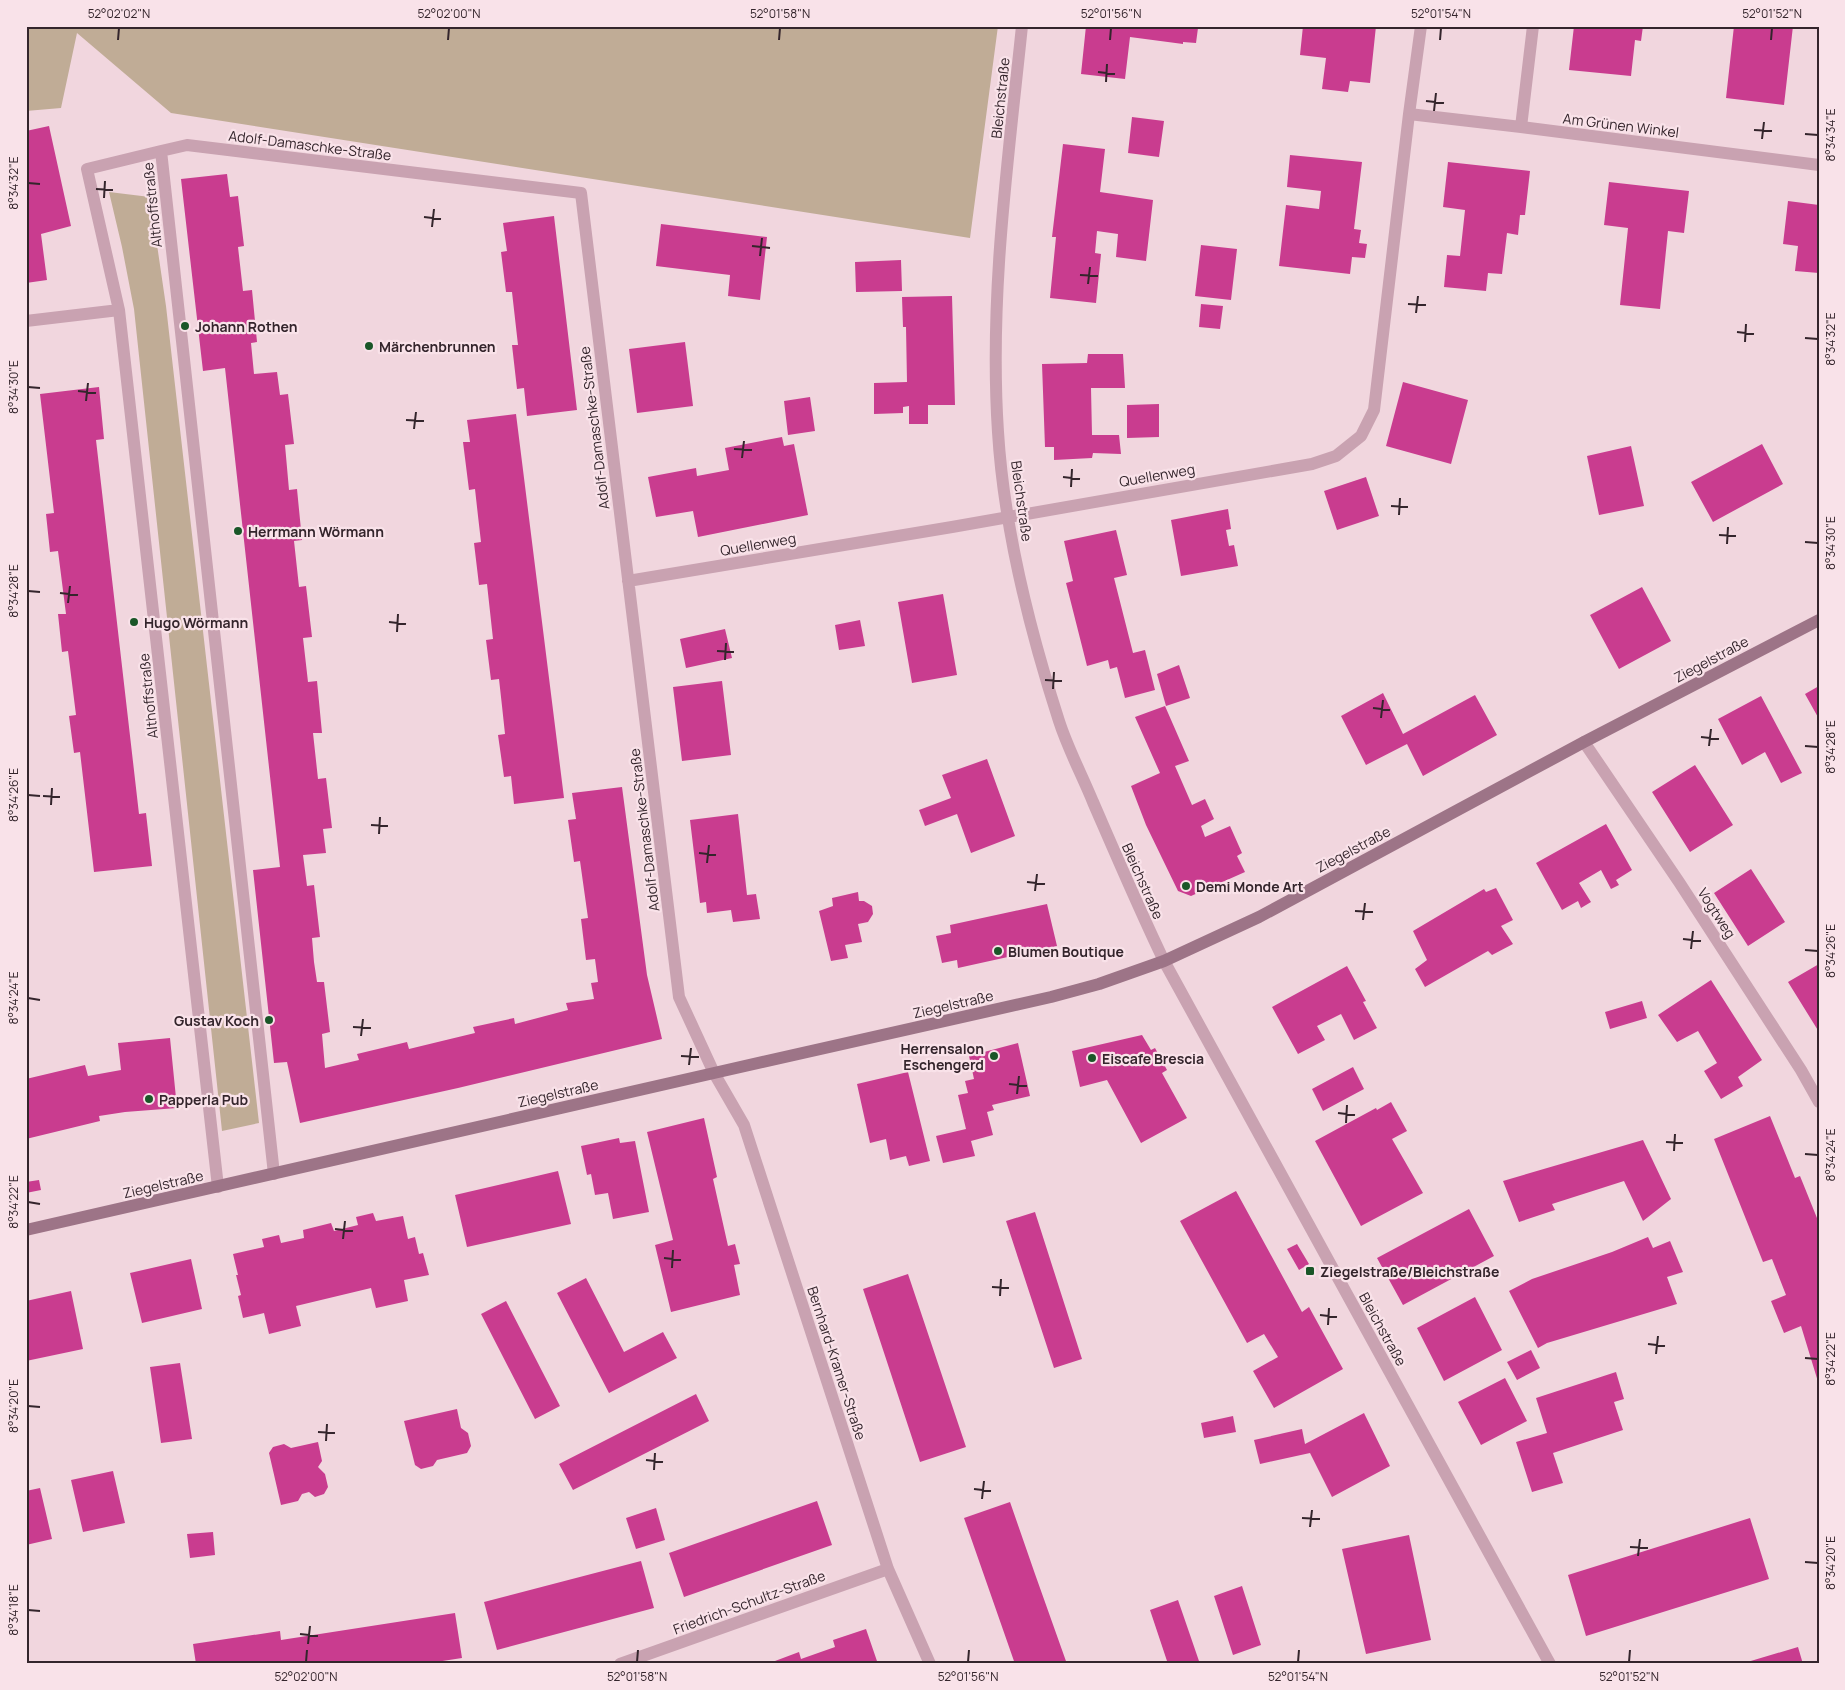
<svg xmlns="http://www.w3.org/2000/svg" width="1845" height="1690" font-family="Manrope,sans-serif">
<rect width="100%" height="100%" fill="#f1d6de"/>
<path fill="#c0ac96" d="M26 26H998L970 238 171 113 77 33 61 108 26 111Z
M109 192 150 197 166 306 259 1123 222 1131 134 309 122 247Z"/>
<path fill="#c93c8f" d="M1086 26H1185L1198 28 1196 43 1183 42V44L1130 37 1125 79 1081 74Z
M1303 26 1329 28V26H1376L1370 83 1350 81 1348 92 1322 89 1326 58 1300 55Z
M1574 26H1643L1641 41 1635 40 1631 76 1569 70Z
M1734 26H1793L1784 105 1726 98Z
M1132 117 1164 121 1159 157 1128 153Z
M49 126 71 226 41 234 47 280 26 283V131Z
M1063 144 1105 149 1100 192 1153 200 1146 261 1116 257 1118 234 1097 231 1095 253 1101 254 1096 303 1050 298 1056 237H1052Z
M1290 155 1362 162 1354 229 1361 230 1359 243 1367 244 1365 258 1352 257 1350 274 1279 266 1286 205 1319 209 1321 191 1287 187Z
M1448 162 1530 171 1525 215H1520L1518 235 1507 233 1502 274 1488 273 1486 291 1444 287 1447 255 1460 256 1465 210 1443 207Z
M227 174 230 197 238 196 244 246 238 247 243 291 252 290 257 342 251 343 254 374 277 372 280 395 288 394 294 444 285 445 289 490 297 489 302 540 294 541 299 587 306 586 312 637 303 638 308 682 317 681 322 733H313L318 779 326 778 332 828 323 829 326 853 303 855 307 886 314 885 320 937 312 938 314 962 317 982H324L330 1032 322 1034 325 1068 359 1060 357 1054 407 1042 409 1049 446 1040 475 1033 473 1027 514 1018 515 1024 568 1010 566 1003 594 999 591 983 598 982 595 959 586 960 581 919 588 918 580 861 574 862 568 820 576 819 572 793 622 787 647 975 662 1039 458 1088 300 1123 287 1062 274 1063 253 870 280 867 225 368 203 371 181 179Z
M1609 182 1689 191 1684 233 1668 231 1660 309 1620 305 1628 228 1604 225Z
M1788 201 1819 205V273L1795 271 1798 246 1783 244Z
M554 216 577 410 527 416 524 388 517 389 512 345H518L512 292H506L501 252 507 251 503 223Z
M661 224 767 237 760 300 728 296 730 275 656 266Z
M1201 245 1237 249 1231 300 1195 296Z
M901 260 902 291 856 292 855 262Z
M952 296 955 405H928V424H909V406L903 407V413L874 414V383L907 382 906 327H903L902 297Z
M1201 304 1223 306 1220 329 1199 327Z
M685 342 693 406 637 413 629 349Z
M1088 354H1123L1125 388H1091L1092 435H1119L1121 454 1093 453 1092 458 1054 460V447H1045L1042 364 1087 363Z
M1403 382 1468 400 1451 464 1386 446Z
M99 387 104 439 96 440 139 814 146 813 152 866 94 872 80 752 74 753 69 716 76 715 68 651 62 652 58 614H66L58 551 50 552 46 514 54 513 40 394Z
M810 397 815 431 788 435 784 401Z
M1159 404V437L1127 438V405Z
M516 414 564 798 514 804 511 776 504 777 498 735 505 734 502 706 499 679 491 680 486 640 493 639 487 584 479 585 474 543 481 542 478 516 475 489 469 490 463 442H470L467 420Z
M782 437 784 446 794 444 808 515 698 537 693 511 656 517 648 477 696 468 697 476 729 470 725 448Z
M1762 444 1783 484 1713 522 1691 482Z
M1631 446 1644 506 1599 515 1587 456Z
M1366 477 1379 516 1337 530 1324 491Z
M1228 509 1231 529 1226 530 1229 546 1234 545 1238 566 1181 576 1171 520Z
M1116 530 1127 575 1114 578 1133 653 1145 650 1155 690 1125 698 1117 667 1110 669 1108 660 1087 666 1066 583 1073 581 1064 541Z
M1642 587 1671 641 1619 669 1590 615Z
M943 594 957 675 912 683 898 602Z
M860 620 865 646 839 650 835 625Z
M725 629 732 658 686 668 680 639Z
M1179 665 1190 698 1166 706 1157 674Z
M722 681 731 755 682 761 673 687Z
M1819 686V719L1805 694Z
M1383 693 1403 734 1475 695 1497 735 1423 776 1407 744 1366 765 1341 716Z
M1761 696 1802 773 1781 783 1765 752 1742 765 1718 719Z
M1165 706 1189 761 1175 766 1192 805 1205 799 1214 819 1201 826 1205 837 1230 826 1242 853 1237 856 1245 872 1191 896 1178 891 1146 825 1131 786 1160 773 1135 717Z
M987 759 1015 836 971 853 957 814 925 826 919 810 951 798 942 775Z
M1695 765 1733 825 1690 852 1652 792Z
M738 814 747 895 756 894 760 919 733 922 731 910 707 913 706 902 700 903 690 820Z
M1606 824 1632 870 1616 880 1619 885 1611 889 1601 870 1579 883 1591 902 1581 908 1578 901 1562 910 1536 863Z
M1751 869 1785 922 1748 946 1714 893Z
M1496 888 1513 920 1501 926 1513 944 1492 955 1488 951 1425 987 1415 969 1427 960 1413 931 1484 889 1486 892Z
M858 892 859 901H864L872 906 873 914 868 922 858 924 862 942 845 945 848 958 831 961 819 911 833 906 832 898Z
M1047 904 1057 946 958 968 957 960 942 963 936 936 951 933 950 925Z
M1819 964V1032L1788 982Z
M1347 966 1366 1001 1363 1002 1377 1028 1354 1040 1341 1014 1317 1026 1325 1040 1298 1054 1272 1007Z
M1711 980 1762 1060 1738 1077 1743 1086 1721 1099 1704 1071 1717 1063 1698 1031 1677 1042 1658 1015Z
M1642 1001 1647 1018 1610 1029 1605 1012Z
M1142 1035 1151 1050 1155 1048 1167 1070 1162 1073 1187 1118 1141 1143 1107 1080 1080 1087 1072 1051Z
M170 1038 177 1108 125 1112 99 1116 100 1121 26 1139V1079L85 1065 88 1076 121 1070 118 1043Z
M1018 1043 1030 1096 992 1105 994 1110 987 1112 993 1135 971 1141 975 1156 943 1163 936 1136 966 1129 958 1095 968 1093 965 1081 974 1079 969 1056Z
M1353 1067 1364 1089 1323 1111 1312 1089Z
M908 1072 930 1161 909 1166 906 1156 890 1160 886 1139 870 1143 857 1084Z
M1391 1102 1407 1131 1392 1139 1423 1193 1361 1226 1315 1141 1376 1108 1377 1110Z
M1770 1116 1795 1178 1800 1176 1819 1223V1385L1801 1326 1784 1333 1771 1301 1786 1295 1772 1259 1763 1262 1714 1139Z
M704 1118 717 1177 713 1179 728 1246 735 1244 740 1264 734 1265 740 1295 671 1312 655 1245 673 1240 647 1132Z
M619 1138 620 1143 635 1141 649 1212 613 1219 608 1193 595 1195 591 1174 587 1175 581 1146Z
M1643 1140 1671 1199 1643 1221 1624 1181 1552 1204 1555 1210 1519 1222 1503 1181Z
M558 1171 571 1224 467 1247 455 1195Z
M39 1180 41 1190 26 1193V1182Z
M1236 1191 1302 1312 1309 1307 1343 1369 1274 1408 1253 1371 1278 1357 1264 1334 1247 1343 1180 1221Z
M1469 1209 1494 1256 1403 1305 1377 1258Z
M1035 1212 1082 1359 1054 1368 1006 1221Z
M373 1213 376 1221 403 1216 408 1239 415 1237 419 1254 423 1253 429 1275 404 1280 408 1301 376 1308 371 1288 296 1306 301 1326 269 1334 264 1313 243 1318 238 1296 241 1295 236 1275H238L233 1254 264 1247 262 1239 279 1235 281 1243 304 1238 303 1230 331 1223 334 1231 358 1225 356 1217Z
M1648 1237 1653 1248 1670 1241 1683 1272 1667 1277 1677 1304 1547 1343 1538 1348 1509 1291 1532 1279 1612 1252Z
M1297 1244 1309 1264 1299 1270 1287 1249Z
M191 1259 202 1309 142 1323 130 1273Z
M908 1274 966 1447 920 1462 863 1289Z
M586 1278 624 1352 663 1332 677 1358 609 1393 557 1293Z
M71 1291 83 1349 26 1361V1301Z
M1475 1297 1502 1350 1444 1381 1417 1328Z
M506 1301 560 1406 535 1419 481 1314Z
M1531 1350 1540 1368 1517 1380 1507 1362Z
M180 1363 192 1439 161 1443 150 1367Z
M1616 1372 1624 1399 1614 1402 1623 1430 1553 1453 1563 1483 1532 1492 1516 1442 1547 1433 1536 1398Z
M1505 1378 1527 1421 1481 1445 1458 1402Z
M696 1394 709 1421 573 1490 559 1464Z
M457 1409 461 1428 468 1433 471 1446 467 1453 437 1460 433 1466 421 1469 415 1465 404 1421Z
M1364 1413 1390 1466 1332 1497 1310 1453 1260 1464 1254 1440 1302 1429 1305 1444Z
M1233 1416 1236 1432 1204 1438 1201 1423Z
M318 1442 322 1461 318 1467 325 1474 328 1487 324 1494 315 1497 309 1492 302 1494 298 1501 281 1505 269 1453 273 1447 284 1444 291 1448Z
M113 1471 125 1523 83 1532 71 1480Z
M40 1488 52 1539 26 1545V1491Z
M817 1501 832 1545 684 1597 669 1553Z
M1010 1502 1035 1574 1067 1664H1015L964 1518Z
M656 1508 665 1540 636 1549 626 1518Z
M1750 1518 1769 1579 1586 1636 1568 1575Z
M213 1532 215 1555 190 1558 187 1534Z
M1409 1535 1431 1640 1366 1654 1342 1549Z
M641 1561 654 1608 497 1650 484 1602Z
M1242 1586 1261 1645 1233 1655 1214 1596Z
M1178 1600 1200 1664H1168L1150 1610Z
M455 1613 462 1658 423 1664H196L193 1644 280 1631 281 1640Z
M866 1629 878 1664H767L799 1652 801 1659 835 1647 833 1640Z
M1798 1647 1803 1664H1744V1663Z"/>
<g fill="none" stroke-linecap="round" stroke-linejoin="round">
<path stroke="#c9a2b1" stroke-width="12" d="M1022 26C1008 161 989 297 998 432 1004 530 1029 628 1059 721 1068 749 1082 775 1093 802 1116 855 1139 909 1164 961L1550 1664
M1533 26 1521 127 1819 165
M1409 114 1521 127
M161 151 187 145 581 193 679 997 714 1073 744 1125 888 1569 930 1664
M26 321 119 310
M628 581 952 527 1312 464 1336 456 1361 436 1374 410 1409 114 1421 26
M1584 742 1679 882 1801 1070 1819 1102
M218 1187 119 310 87 169 161 151 274 1174
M620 1664 888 1569"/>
<path stroke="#9d7487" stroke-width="12" d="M26 1230 714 1073 1051 997 1099 984 1164 961 1259 917 1584 742 1819 620"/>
</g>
<path fill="none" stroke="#34252c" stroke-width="2" d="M118 40 119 28M448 40 449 28M779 40 780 28M1110 40 1111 28M1440 40 1441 28M1771 40 1772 28M1098 72 1115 74M1106 82 1107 64M1426 101 1444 103M1434 111 1436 93M1754 130 1772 131M1805 134 1818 135M1762 139 1764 122M28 183 40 184M96 189 113 190M104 198 105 181M424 217 441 219M432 227 434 209M752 246 770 248M760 256 762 238M1080 275 1098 276M1088 284 1090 267M1408 304 1426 305M1416 313 1418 296M1737 332 1754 334M1805 338 1818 339M1745 342 1746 324M28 387 40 388M78 391 96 393M86 401 88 383M406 420 424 421M414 429 416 412M734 449 752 450M742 458 744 441M1063 477 1080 479M1071 487 1072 469M1391 506 1408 507M1399 515 1400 498M1719 535 1736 536M1805 542 1818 543M1727 544 1728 527M28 591 40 592M60 593 78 595M68 603 70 586M389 622 406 624M397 632 398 614M717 651 734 652M725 660 726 643M1045 680 1062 681M1053 689 1054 672M1373 708 1390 710M1381 718 1383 700M1701 737 1719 739M1709 746 1711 729M1805 746 1818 747M28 795 40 796M43 796 60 797M51 805 52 788M371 825 388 826M379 834 380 817M699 853 716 855M707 863 709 845M1027 882 1045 884M1035 891 1037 874M1355 911 1373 912M1363 920 1365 903M1683 939 1701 941M1691 949 1693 931M1805 950 1818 951M28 998 40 1000M353 1027 371 1028M361 1036 363 1019M681 1056 699 1057M689 1065 691 1048M1009 1084 1027 1086M1017 1094 1019 1076M1338 1113 1355 1115M1346 1123 1347 1105M1666 1142 1683 1143M1674 1151 1675 1134M1805 1154 1818 1155M28 1202 40 1204M335 1229 353 1231M343 1239 345 1221M664 1258 681 1260M672 1268 673 1250M992 1287 1009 1288M1000 1296 1001 1279M1320 1315 1337 1317M1328 1325 1329 1308M1648 1344 1665 1346M1656 1354 1658 1336M1805 1358 1818 1359M28 1406 40 1407M318 1432 335 1433M326 1441 327 1424M646 1460 663 1462M654 1470 655 1453M974 1489 991 1491M982 1499 984 1481M1302 1518 1320 1519M1310 1527 1312 1510M1630 1547 1648 1548M1638 1556 1640 1539M1805 1562 1818 1563M28 1610 40 1611M300 1634 318 1636M308 1644 310 1626M306 1662 307 1650M637 1662 638 1650M968 1662 969 1650M1298 1662 1299 1650M1629 1662 1630 1650"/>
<g fill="#1a5628" stroke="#f9e2e9" stroke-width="2">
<circle cx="185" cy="326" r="5"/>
<circle cx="369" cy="346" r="5"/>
<circle cx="238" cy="531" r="5"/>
<circle cx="134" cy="622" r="5"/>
<circle cx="1186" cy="886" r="5"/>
<circle cx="998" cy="951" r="5"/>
<circle cx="269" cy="1020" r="5"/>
<circle cx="994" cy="1056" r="5"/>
<circle cx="1092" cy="1058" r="5"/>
<circle cx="149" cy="1099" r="5"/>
<rect x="1305" y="1266" width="10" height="10" rx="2.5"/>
</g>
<g text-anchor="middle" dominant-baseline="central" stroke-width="4.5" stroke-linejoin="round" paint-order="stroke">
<g font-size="14" fill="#34252c" stroke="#f9e2e9">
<text transform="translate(1000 98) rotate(-84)">Bleichstraße</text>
<text transform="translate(1621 125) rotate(7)">Am Grünen Winkel</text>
<text transform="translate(310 145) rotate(7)">Adolf-Damaschke-Straße</text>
<text transform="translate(152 205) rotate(-96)">Althoffstraße</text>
<text transform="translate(594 428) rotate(-97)">Adolf-Damaschke-Straße</text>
<text transform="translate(1157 475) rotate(-10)">Quellenweg</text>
<text transform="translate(1022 501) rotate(82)">Bleichstraße</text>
<text transform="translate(758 544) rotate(-10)">Quellenweg</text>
<text transform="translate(1711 659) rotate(-28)">Ziegelstraße</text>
<text transform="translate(148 696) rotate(-96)">Althoffstraße</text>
<text transform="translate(644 830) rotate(-97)">Adolf-Damaschke-Straße</text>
<text transform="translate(1353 849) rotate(-28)">Ziegelstraße</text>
<text transform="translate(1143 881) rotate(66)">Bleichstraße</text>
<text transform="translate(1717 913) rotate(57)">Vogtweg</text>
<text transform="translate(953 1004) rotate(-13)">Ziegelstraße</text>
<text transform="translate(558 1093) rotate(-13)">Ziegelstraße</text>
<text transform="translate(163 1184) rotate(-13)">Ziegelstraße</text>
<text transform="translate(1383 1329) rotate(61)">Bleichstraße</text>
<text transform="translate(837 1363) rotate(72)">Bernhard-Kramer-Straße</text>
<text transform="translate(749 1602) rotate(-20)">Friedrich-Schultz-Straße</text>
</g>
<g font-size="14" font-weight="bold" fill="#34252c" stroke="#f9e2e9" text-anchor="start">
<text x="195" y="326">Johann Rothen</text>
<text x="379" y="346">Märchenbrunnen</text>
<text x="248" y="531">Herrmann Wörmann</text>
<text x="144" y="622">Hugo Wörmann</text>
<text x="1196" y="886">Demi Monde Art</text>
<text x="1008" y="951">Blumen Boutique</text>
<text x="259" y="1020" text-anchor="end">Gustav Koch</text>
<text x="984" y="1048" text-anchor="end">Herrensalon<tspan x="984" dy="16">Eschengerd</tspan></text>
<text x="1102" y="1058">Eiscafe Brescia</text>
<text x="159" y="1099">Papperla Pub</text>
<text x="1320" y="1271">Ziegelstraße/Bleichstraße</text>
</g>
</g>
<rect width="1845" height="1690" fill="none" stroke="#f9e2e9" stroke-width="55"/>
<rect x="28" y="28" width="1790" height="1634" fill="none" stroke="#34252c" stroke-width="2"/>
<g font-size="12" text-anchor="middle" fill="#34252c">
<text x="119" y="18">52°02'02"N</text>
<text x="449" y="18">52°02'00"N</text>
<text x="780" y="18">52°01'58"N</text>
<text x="1111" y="18">52°01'56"N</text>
<text x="1441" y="18">52°01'54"N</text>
<text x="1772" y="18">52°01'52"N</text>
<text transform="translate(1831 135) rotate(-90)" y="4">8°34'34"E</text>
<text transform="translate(14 183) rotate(-90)" y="4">8°34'32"E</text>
<text transform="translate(1831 339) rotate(-90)" y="4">8°34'32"E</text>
<text transform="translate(14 387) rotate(-90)" y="4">8°34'30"E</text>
<text transform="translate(1831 543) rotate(-90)" y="4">8°34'30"E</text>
<text transform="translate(14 591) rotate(-90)" y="4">8°34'28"E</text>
<text transform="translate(1831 747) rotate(-90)" y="4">8°34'28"E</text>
<text transform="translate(14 795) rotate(-90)" y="4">8°34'26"E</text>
<text transform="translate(1831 951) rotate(-90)" y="4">8°34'26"E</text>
<text transform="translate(14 998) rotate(-90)" y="4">8°34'24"E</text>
<text transform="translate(1831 1155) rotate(-90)" y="4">8°34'24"E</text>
<text transform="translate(14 1202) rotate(-90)" y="4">8°34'22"E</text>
<text transform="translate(1831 1359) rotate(-90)" y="4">8°34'22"E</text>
<text transform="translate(14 1406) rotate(-90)" y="4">8°34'20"E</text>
<text transform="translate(1831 1563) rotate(-90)" y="4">8°34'20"E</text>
<text transform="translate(14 1610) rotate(-90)" y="4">8°34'18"E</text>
<text x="306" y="1681">52°02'00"N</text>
<text x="637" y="1681">52°01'58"N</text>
<text x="968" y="1681">52°01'56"N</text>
<text x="1298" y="1681">52°01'54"N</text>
<text x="1629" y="1681">52°01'52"N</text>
</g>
</svg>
